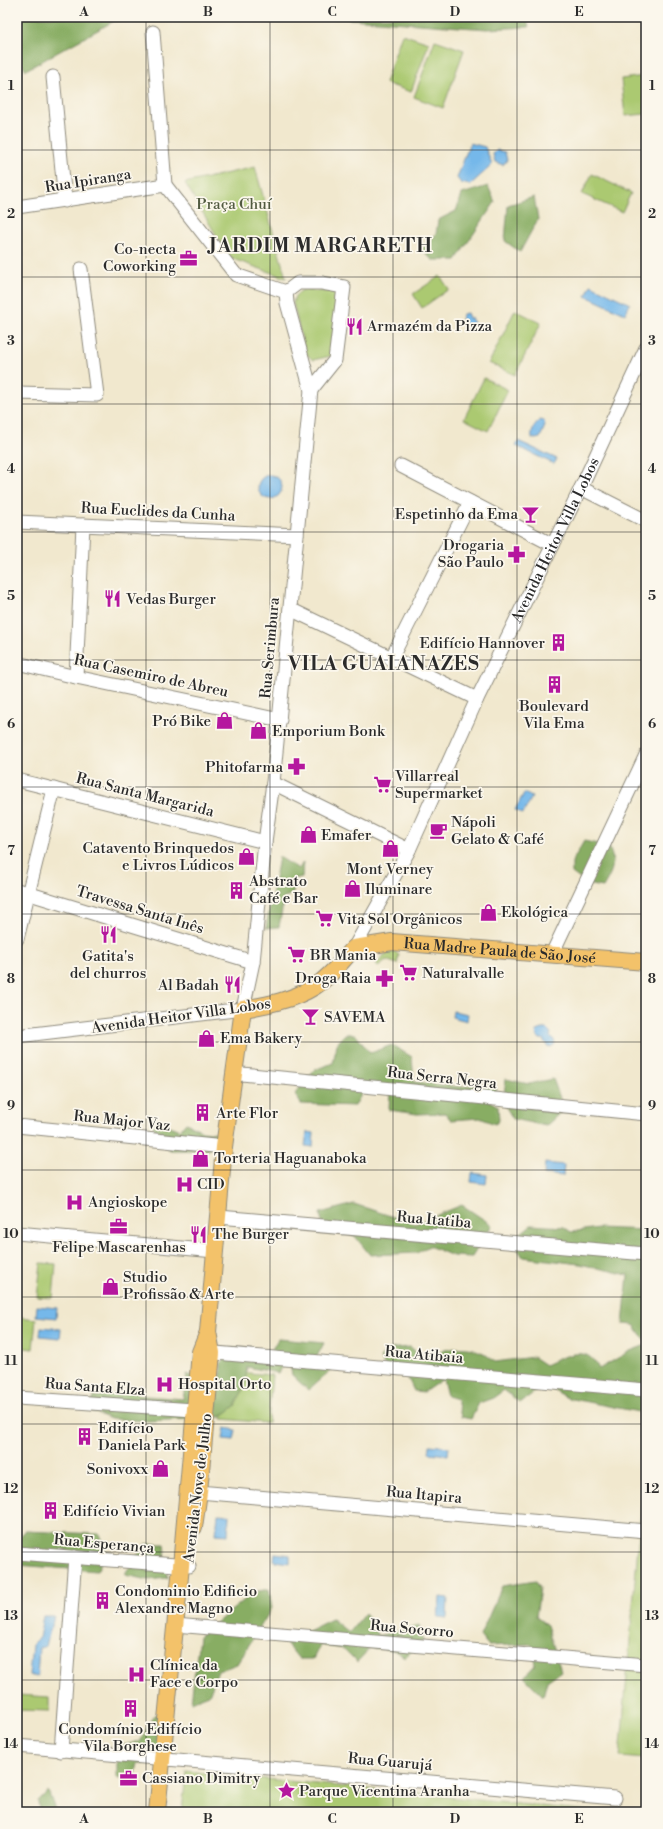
<svg xmlns="http://www.w3.org/2000/svg" width="663" height="1829" font-family="'Libre Bodoni',serif">
<rect width="100%" height="100%" fill="#fbf7ec"/>
<filter id="ink" filterUnits="userSpaceOnUse"><feTurbulence type="fractalNoise" baseFrequency=".025" numOctaves="2"/><feDisplacementMap in="SourceGraphic" scale="8" xChannelSelector="R" yChannelSelector="G"/><feConvolveMatrix kernelMatrix="1 2 1 2 8 2 1 2 1" color-interpolation-filters="sRGB"/></filter>
<filter id="wash" filterUnits="userSpaceOnUse"><feTurbulence type="fractalNoise" baseFrequency=".012" numOctaves="4" result="noise"/><feDisplacementMap in="SourceGraphic" scale="16" xChannelSelector="R" yChannelSelector="G"/><feGaussianBlur stdDeviation="0.9" result="paint"/><feColorMatrix in="noise" values="0 0 0 0 0 0 0 0 0 0 0 0 0 0 0 0 0 1.4 0 .05"/><feComposite in="paint" operator="in"/></filter>
<g filter="url(#wash)">
<rect width="100%" height="100%" fill="#f1e8ce"/>
<path fill="#abc971" stroke="#6b7a4e" d="M402 34 429 43 411 92 385 83Z
M435 40 464 50 443 108 414 97Z
M644 76 646 114 625 116 621 79Z
M255 167 286 278 230 258 185 183Z
M592 174 631 193 622 212 582 194Z
M440 276 449 289 422 308 413 294Z
M302 290 338 292 331 356 313 360 305 353 293 303 295 296Z
M515 310 541 323 515 375 489 363Z
M484 378 508 390 488 431 464 419Z
M394 951 399 955 397 964 386 960 378 966 376 964 383 956Z
M41 1263 56 1264 53 1298 37 1297Z
M20 1317 36 1319 33 1349 17 1347Z
M226 1371 272 1375 268 1423 222 1419Z
M646 1451V1759L620 1757Z
M17 1695 49 1697V1711L17 1710Z
M186 1771 590 1811 599 1812H182Z"/>
<path fill="#88ad63" stroke="#5a6c47" d="M25 17H162L114 21 26 70 17 56V21Z
M323 17H526L529 27 487 29Z
M488 186 495 202 456 260H432L422 249 436 234 438 220 456 211 462 194Z
M534 197 538 219 520 252 505 241 508 205Z
M584 841 608 846C617 862 612 872 603 887L587 884 572 873V862Z
M279 857 299 869 303 862 302 877 294 879 293 893 284 898 279 927 266 928Z
M345 1034H355L370 1053 392 1045 412 1057 414 1082 460 1087 494 1082 497 1092 485 1091 484 1098 498 1106 499 1121 495 1124 480 1118 451 1120 445 1113 417 1114 389 1110 390 1088 365 1087 355 1106 301 1104 295 1094 314 1070 333 1063 337 1044Z
M506 1079 529 1084 553 1079 564 1109 546 1126 513 1119 503 1102Z
M156 1121 180 1130 186 1123 202 1131 219 1133 221 1139 207 1151 168 1150 173 1140 153 1128Z
M354 1204 415 1224 462 1205 492 1225 472 1257 453 1256 429 1246 417 1253 370 1255 354 1235 324 1232 320 1213Z
M531 1225 564 1227 571 1232 598 1228 646 1230V1342L634 1325 623 1324 628 1275 580 1264 523 1257 516 1246V1237Z
M278 1339 324 1343 313 1364 331 1370 308 1390 292 1375 288 1355 278 1373 247 1367 245 1386 235 1406 219 1418 201 1404 187 1419 148 1421 111 1419 89 1410 94 1397 121 1393 137 1387 138 1395 183 1399 187 1374 206 1382 221 1376V1363L228 1350 242 1348 270 1353Z
M646 1345V1456L644 1452 645 1445 640 1437 644 1413 567 1398 545 1384 520 1403 504 1390 493 1398 479 1403 471 1419 461 1417 457 1399 447 1396 443 1379 424 1392 414 1391 407 1376 389 1373 380 1358 388 1349 410 1347 423 1356C452 1348 471 1340 495 1362L533 1357 545 1365C557 1360 579 1347 591 1358 594 1360 597 1365 599 1369L630 1351Z
M25 1531 99 1534 106 1552 97 1571 17 1565V1540Z
M145 1544H164L168 1578 148 1580 125 1575 136 1556 141 1552Z
M536 1581 540 1588 536 1617 547 1625 561 1671 547 1681 543 1696 524 1677 535 1665 532 1644 488 1646 480 1636 502 1586Z
M269 1589 272 1608 237 1664 218 1671 209 1695 191 1702 199 1637 254 1592Z
M365 1613 378 1636 419 1625 423 1641 405 1657 393 1650 370 1648 357 1662 344 1649 320 1645 313 1659H299L285 1642 332 1619 349 1633Z
M155 1714 174 1723 151 1763H138L135 1777 117 1778V1747L140 1741Z
M48 1791 56 1812H39L38 1801Z"/>
<path fill="#74b8ea" stroke="#50728a" d="M470 143 485 147 492 165 470 185 461 183 457 178Z
M497 150 505 152 507 160 503 165 495 162 493 154Z
M591 285 630 304 625 314 586 296Z
M467 313 469 318H471L475 325 471 327 464 324 461 319 463 314Z
M540 420 544 421 545 426 540 438 535 439 532 438C531 431 534 424 540 420Z
M518 441 557 459 554 464 516 446Z
M258 487a12 12 0 1 1 24 0a12 12 0 1 1-24 0Z
M524 793 532 797 523 814 515 810Z
M453 1011 468 1014 467 1021 452 1017Z
M543 1029H547L551 1033 550 1036 554 1040 555 1044 551 1047 547 1046 543 1039H540L537 1036 536 1031Z
M307 1132 314 1133 313 1147 305 1146Z
M545 1163 564 1165 563 1176 544 1174Z
M472 1173 487 1175 486 1184 471 1182Z
M37 1306 57 1308 56 1318 36 1316Z
M41 1327 61 1329 60 1338 40 1336Z
M225 1428 236 1430 234 1440 223 1439Z
M430 1445 449 1447 448 1455 429 1453Z
M218 1514 229 1515 228 1535 216 1534Z
M275 1553 290 1555V1563L274 1561Z
M440 1597 448 1598 447 1618 438 1617Z
M43 1616H54L46 1646 39 1648 37 1677 29 1675 32 1645 39 1638Z"/>
</g>
<g filter="url(#ink)">
<g fill="none" stroke-linecap="round" stroke-linejoin="round">
<defs>
<g id="minor">
<path d="M153 32 165 185"/>
<path d="M53 77 65 201"/>
<path d="M165 185 236 275 286 292"/>
<path d="M17 207 165 185"/>
<path d="M286 292 298 283H322L344 287 335 360 311 390"/>
<path d="M17 393 97 395 81 269"/>
<path d="M401 466 553 545"/>
<path d="M581 488 646 521"/>
<path d="M17 522 297 535"/>
<path d="M290 609 477 699"/>
<path d="M391 659 470 502"/>
<path d="M17 663 76 677 280 720"/>
<path d="M76 677 83 525"/>
<path d="M17 780 265 842"/>
<path d="M273 783 409 850"/>
<path d="M17 890 253 962"/>
<path d="M17 939 54 789"/>
<path id="s1" d="M354 948 409 850 477 699 581 488 646 348"/>
<path d="M552 954 646 755"/>
<path d="M17 1036 243 1009 253 962 265 842 273 783 311 390 287 303 286 292"/>
<path d="M234 1075 242 1074 646 1114"/>
<path d="M17 1126 224 1147"/>
<path d="M219 1217 646 1254"/>
<path d="M17 1233 215 1251"/>
<path d="M204 1352 646 1390"/>
<path d="M17 1398 194 1410"/>
<path d="M199 1492 646 1531"/>
<path d="M17 1553 189 1566"/>
<path d="M175 1625 646 1665"/>
<path d="M17 1746 615 1798"/>
<path d="M61 1751 75 1557"/>
</g>
<g id="major">
<path d="M194 1527 199 1492 212 1353 208 1332"/>
<path id="s2" d="M157 1812 181 1566 200 1352 208 1332 224 1147 243 1009C267 1005 293 1000 314 987 330 977 342 961 354 948L392 942 646 962"/>
</g>
</defs>
<use href="#minor" stroke="#8e8a7c" stroke-width="15"/>
<use href="#major" stroke="#8e8a7c" stroke-width="18"/>
<use href="#minor" stroke="#fff" stroke-width="13"/>
<use href="#major" stroke="#f3c26a" stroke-width="16"/>
</g>
</g>
<path fill="none" stroke="#2b2b2b" stroke-width="1" stroke-opacity="0.55" d="M146 17V1812M270 17V1812M393 17V1812M517 17V1812M17 150H646M17 277H646M17 404H646M17 532H646M17 660H646M17 787H646M17 914H646M17 1042H646M17 1170H646M17 1297H646M17 1424H646M17 1552H646M17 1680H646"/>
<defs>
<symbol id="office-bare" viewBox="-9 -9 18 18"><path d="M-6-3h4V-5.5h4V-3h4V5H-6ZM-1-4.5V-3h2v-1.5ZM-6 0V1H6V0Z" fill="#b5179e" stroke="#fbf7ec" stroke-width="2.5" paint-order="stroke"/></symbol>
<symbol id="restaurant-bare" viewBox="-9 -9 18 18"><path d="M-5-6h1v4h1v-4h1v4h1v-4h1v5L-1.5 .5V6h-2V.5L-5-1ZM5-6V6H3V1.5H1.5Q1.5-4 5-6Z" fill="#b5179e" stroke="#fbf7ec" stroke-width="2.5" paint-order="stroke"/></symbol>
<symbol id="bar-bare" viewBox="-9 -9 18 18"><path d="M-6-5H6L.8 .8V4.5H3.5V6h-7V4.5H-.8V.8Z" fill="#b5179e" stroke="#fbf7ec" stroke-width="2.5" paint-order="stroke"/></symbol>
<symbol id="pharmacy-bare" viewBox="-9 -9 18 18"><path d="M-2-6h4v4h4v4h-4v4h-4v-4h-4v-4h4Z" fill="#b5179e" stroke="#fbf7ec" stroke-width="2.5" paint-order="stroke"/></symbol>
<symbol id="building-bare" viewBox="-9 -9 18 18"><path d="M-4-6H4V6H1V3H-1V6H-4ZM-2.5-4.3h1.7v1.8h-1.7ZM.8-4.3h1.7v1.8H.8ZM-2.5-1h1.7V.8h-1.7ZM.8-1h1.7V.8H.8Z" fill="#b5179e" stroke="#fbf7ec" stroke-width="2.5" paint-order="stroke"/></symbol>
<symbol id="shop-bare" viewBox="-9 -9 18 18"><path d="M-5-2.5h2.3a2.7 3.5 0 0 1 5.4 0H5L5.5 6h-11ZM-1.5-2.5h3a1.5 2.3 0 0 0-3 0Z" fill="#b5179e" stroke="#fbf7ec" stroke-width="2.5" paint-order="stroke"/></symbol>
<symbol id="supermarket-bare" viewBox="-9 -9 18 18"><path d="M-6-5.5h2.5l.6 2H6L4.5 2H-2.5L-4.4-4H-6ZM-1.5 3.2a1.3 1.3 0 1 0 .1 0ZM3 3.2a1.3 1.3 0 1 0 .1 0Z" fill="#b5179e" stroke="#fbf7ec" stroke-width="2.5" paint-order="stroke"/></symbol>
<symbol id="cafe-bare" viewBox="-9 -9 18 18"><path d="M-5.5-4.5H6V0H3Q3 3.5 0 3.5H-2.5Q-5.5 3.5-5.5 0ZM3-3.2v2h1.7v-2ZM-6 4.5H4V6H-6Z" fill="#b5179e" stroke="#fbf7ec" stroke-width="2.5" paint-order="stroke"/></symbol>
<symbol id="hospital-bare" viewBox="-9 -9 18 18"><path d="M-5-5h3v3.5h4V-5h3V5h-3V1.5h-4V5h-3Z" fill="#b5179e" stroke="#fbf7ec" stroke-width="2.5" paint-order="stroke"/></symbol>
<symbol id="sight-bare" viewBox="-9 -9 18 18"><path d="M0-6L1.8-2.2L6-1.7L2.9 1.2L3.7 5.4L0 3.3L-3.7 5.4L-2.9 1.2L-6-1.7L-1.8-2.2Z" fill="#b5179e" stroke="#fbf7ec" stroke-width="2.5" paint-order="stroke"/></symbol>
</defs>
<g fill-rule="evenodd">
<use href="#office-bare" x="176" y="246" width="25" height="25"/>
<use href="#restaurant-bare" x="342" y="314" width="25" height="25"/>
<use href="#bar-bare" x="518" y="502" width="25" height="25"/>
<use href="#pharmacy-bare" x="504" y="542" width="25" height="25"/>
<use href="#restaurant-bare" x="100" y="586" width="25" height="25"/>
<use href="#building-bare" x="546" y="630" width="25" height="25"/>
<use href="#building-bare" x="542" y="672" width="25" height="25"/>
<use href="#shop-bare" x="212" y="708" width="25" height="25"/>
<use href="#shop-bare" x="246" y="718" width="25" height="25"/>
<use href="#pharmacy-bare" x="284" y="754" width="25" height="25"/>
<use href="#supermarket-bare" x="370" y="772" width="25" height="25"/>
<use href="#cafe-bare" x="426" y="818" width="25" height="25"/>
<use href="#shop-bare" x="296" y="822" width="25" height="25"/>
<use href="#shop-bare" x="378" y="836" width="25" height="25"/>
<use href="#shop-bare" x="234" y="844" width="25" height="25"/>
<use href="#shop-bare" x="340" y="876" width="25" height="25"/>
<use href="#building-bare" x="224" y="878" width="25" height="25"/>
<use href="#shop-bare" x="476" y="900" width="25" height="25"/>
<use href="#supermarket-bare" x="312" y="906" width="25" height="25"/>
<use href="#restaurant-bare" x="96" y="922" width="25" height="25"/>
<use href="#supermarket-bare" x="284" y="942" width="25" height="25"/>
<use href="#supermarket-bare" x="396" y="960" width="25" height="25"/>
<use href="#pharmacy-bare" x="372" y="966" width="25" height="25"/>
<use href="#restaurant-bare" x="220" y="972" width="25" height="25"/>
<use href="#bar-bare" x="298" y="1004" width="25" height="25"/>
<use href="#shop-bare" x="194" y="1026" width="25" height="25"/>
<use href="#building-bare" x="190" y="1100" width="25" height="25"/>
<use href="#shop-bare" x="188" y="1146" width="25" height="25"/>
<use href="#hospital-bare" x="172" y="1172" width="25" height="25"/>
<use href="#hospital-bare" x="62" y="1190" width="25" height="25"/>
<use href="#office-bare" x="106" y="1214" width="25" height="25"/>
<use href="#restaurant-bare" x="186" y="1222" width="25" height="25"/>
<use href="#shop-bare" x="98" y="1274" width="25" height="25"/>
<use href="#hospital-bare" x="152" y="1372" width="25" height="25"/>
<use href="#building-bare" x="72" y="1424" width="25" height="25"/>
<use href="#shop-bare" x="148" y="1456" width="25" height="25"/>
<use href="#building-bare" x="38" y="1498" width="25" height="25"/>
<use href="#building-bare" x="90" y="1588" width="25" height="25"/>
<use href="#hospital-bare" x="124" y="1662" width="25" height="25"/>
<use href="#building-bare" x="118" y="1696" width="25" height="25"/>
<use href="#office-bare" x="116" y="1766" width="25" height="25"/>
<use href="#sight-bare" x="274" y="1778" width="25" height="25"/>
</g>
<g text-anchor="middle" dominant-baseline="central" stroke-width="3.5" stroke-linejoin="round" paint-order="stroke">
<g font-size="15" fill="#2b2b2b" stroke="#fbf7ec">
<text transform="translate(88 181) rotate(-9)">Rua Ipiranga</text>
<text transform="translate(158 512) rotate(3)">Rua Euclides da Cunha</text>
<text stroke="none"><textPath href="#s1" startOffset="455">Avenida Heitor Villa Lobos</textPath></text>
<text transform="translate(270 648) rotate(-85)">Rua Serimbura</text>
<text transform="translate(151 676) rotate(12)">Rua Casemiro de Abreu</text>
<text transform="translate(145 795) rotate(14)">Rua Santa Margarida</text>
<text transform="translate(140 910) rotate(17)">Travessa Santa Inês</text>
<text stroke="none"><textPath href="#s2" startOffset="1086">Rua Madre Paula de São José</textPath></text>
<text transform="translate(181 1016) rotate(-8)">Avenida Heitor Villa Lobos</text>
<text transform="translate(442 1078) rotate(6)">Rua Serra Negra</text>
<text transform="translate(122 1121) rotate(6)">Rua Major Vaz</text>
<text transform="translate(434 1220) rotate(5)">Rua Itatiba</text>
<text transform="translate(424 1355) rotate(5)">Rua Atibaia</text>
<text transform="translate(95 1387) rotate(4)">Rua Santa Elza</text>
<text transform="translate(198 1488) rotate(-83)">Avenida Nove de Julho</text>
<text transform="translate(424 1495) rotate(5)">Rua Itapira</text>
<text transform="translate(104 1544) rotate(5)">Rua Esperança</text>
<text transform="translate(412 1629) rotate(5)">Rua Socorro</text>
<text transform="translate(390 1762) rotate(5)">Rua Guarujá</text>
</g>
<g font-size="15" fill="#515a40" stroke="#fbf7ec">
<text x="234" y="204">Praça Chuí</text>
</g>
<g font-size="15" fill="#2b2b2b" stroke="#fbf7ec" text-anchor="start">
<text x="176" y="249" text-anchor="end">Co-necta<tspan x="176" dy="17">Coworking</tspan></text>
<text x="367" y="326">Armazém da Pizza</text>
<text x="518" y="514" text-anchor="end">Espetinho da Ema</text>
<text x="504" y="545" text-anchor="end">Drogaria<tspan x="504" dy="17">São Paulo</tspan></text>
<text x="126" y="599">Vedas Burger</text>
<text x="545" y="643" text-anchor="end">Edifício Hannover</text>
<text x="554" y="706" text-anchor="middle">Boulevard<tspan x="554" dy="17">Vila Ema</tspan></text>
<text x="211" y="721" text-anchor="end">Pró Bike</text>
<text x="272" y="731">Emporium Bonk</text>
<text x="283" y="767" text-anchor="end">Phitofarma</text>
<text x="395" y="776">Villarreal<tspan x="395" dy="17">Supermarket</tspan></text>
<text x="451" y="822">Nápoli<tspan x="451" dy="17">Gelato &amp; Café</tspan></text>
<text x="321" y="835">Emafer</text>
<text x="234" y="848" text-anchor="end">Catavento Brinquedos<tspan x="234" dy="17">e Livros Lúdicos</tspan></text>
<text x="390" y="869" text-anchor="middle">Mont Verney</text>
<text x="249" y="881">Abstrato<tspan x="249" dy="17">Café e Bar</tspan></text>
<text x="365" y="889">Iluminare</text>
<text x="501" y="912">Ekológica</text>
<text x="337" y="919">Vita Sol Orgânicos</text>
<text x="310" y="955">BR Mania</text>
<text x="108" y="956" text-anchor="middle">Gatita's<tspan x="108" dy="17">del churros</tspan></text>
<text x="422" y="973">Naturalvalle</text>
<text x="371" y="978" text-anchor="end">Droga Raia</text>
<text x="219" y="985" text-anchor="end">Al Badah</text>
<text x="324" y="1017">SAVEMA</text>
<text x="220" y="1038">Ema Bakery</text>
<text x="216" y="1113">Arte Flor</text>
<text x="214" y="1158">Torteria Haguanaboka</text>
<text x="197" y="1184">CID</text>
<text x="88" y="1202">Angioskope</text>
<text x="212" y="1234">The Burger</text>
<text x="119" y="1247" text-anchor="middle">Felipe Mascarenhas</text>
<text x="123" y="1277">Studio<tspan x="123" dy="17">Profissão &amp; Arte</tspan></text>
<text x="178" y="1384">Hospital Orto</text>
<text x="98" y="1428">Edifício<tspan x="98" dy="17">Daniela Park</tspan></text>
<text x="148" y="1469" text-anchor="end">Sonivoxx</text>
<text x="63" y="1511">Edifício Vivian</text>
<text x="115" y="1591">Condominio Edificio<tspan x="115" dy="17">Alexandre Magno</tspan></text>
<text x="150" y="1665">Clínica da<tspan x="150" dy="17">Face e Corpo</tspan></text>
<text x="130" y="1729" text-anchor="middle">Condomínio Edifício<tspan x="130" dy="17">Vila Borghese</tspan></text>
<text x="142" y="1778">Cassiano Dimitry</text>
<text x="299" y="1791">Parque Vicentina Aranha</text>
</g>
<g font-size="19" font-weight="bold" letter-spacing="1" fill="#2b2b2b" stroke="#fbf7ec">
<text x="321" y="246">JARDIM MARGARETH</text>
<text x="384" y="664">VILA GUAIANAZES</text>
</g>
</g>
<rect width="663" height="1829" fill="none" stroke="#fbf7ec" stroke-width="44"/>
<rect x="22" y="22" width="619" height="1785" fill="none" stroke="#2b2b2b" stroke-width="1.5"/>
<g font-size="13" text-anchor="middle" font-weight="bold" fill="#2b2b2b">
<text x="84" y="16">A</text>
<text x="208" y="16">B</text>
<text x="332" y="16">C</text>
<text x="455" y="16">D</text>
<text x="579" y="16">E</text>
<text x="11" y="90">1</text>
<text x="652" y="90">1</text>
<text x="11" y="218">2</text>
<text x="652" y="218">2</text>
<text x="11" y="345">3</text>
<text x="652" y="345">3</text>
<text x="11" y="473">4</text>
<text x="652" y="473">4</text>
<text x="11" y="600">5</text>
<text x="652" y="600">5</text>
<text x="11" y="728">6</text>
<text x="652" y="728">6</text>
<text x="11" y="855">7</text>
<text x="652" y="855">7</text>
<text x="11" y="983">8</text>
<text x="652" y="983">8</text>
<text x="11" y="1110">9</text>
<text x="652" y="1110">9</text>
<text x="11" y="1238">10</text>
<text x="652" y="1238">10</text>
<text x="11" y="1365">11</text>
<text x="652" y="1365">11</text>
<text x="11" y="1493">12</text>
<text x="652" y="1493">12</text>
<text x="11" y="1620">13</text>
<text x="652" y="1620">13</text>
<text x="11" y="1748">14</text>
<text x="652" y="1748">14</text>
<text x="84" y="1823">A</text>
<text x="208" y="1823">B</text>
<text x="332" y="1823">C</text>
<text x="455" y="1823">D</text>
<text x="579" y="1823">E</text>
</g>
</svg>
